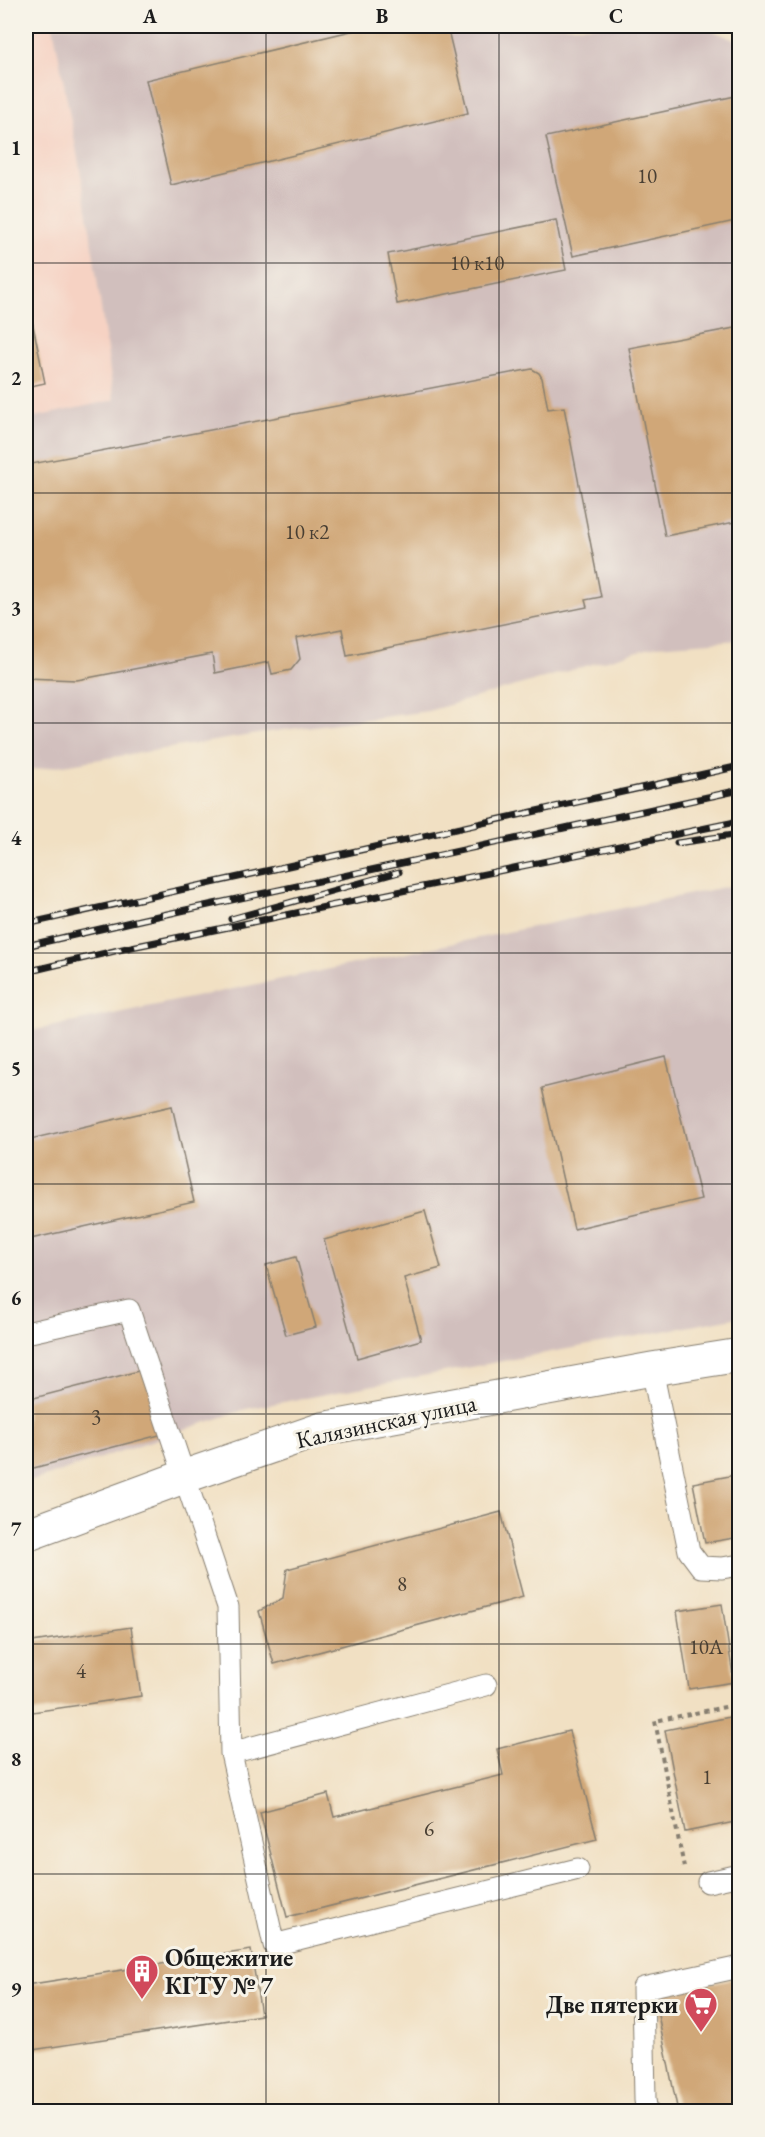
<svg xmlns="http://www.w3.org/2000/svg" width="765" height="2137" font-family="'EB Garamond',serif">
<rect width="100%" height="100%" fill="#f7f3e8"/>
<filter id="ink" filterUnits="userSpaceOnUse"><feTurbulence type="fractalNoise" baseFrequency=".0167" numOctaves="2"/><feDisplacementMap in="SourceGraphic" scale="12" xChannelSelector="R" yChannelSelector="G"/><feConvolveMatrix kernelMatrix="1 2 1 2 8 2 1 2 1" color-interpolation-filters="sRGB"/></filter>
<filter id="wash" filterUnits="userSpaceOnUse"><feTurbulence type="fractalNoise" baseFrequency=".008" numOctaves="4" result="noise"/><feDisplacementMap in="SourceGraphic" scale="24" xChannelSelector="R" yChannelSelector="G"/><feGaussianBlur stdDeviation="1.35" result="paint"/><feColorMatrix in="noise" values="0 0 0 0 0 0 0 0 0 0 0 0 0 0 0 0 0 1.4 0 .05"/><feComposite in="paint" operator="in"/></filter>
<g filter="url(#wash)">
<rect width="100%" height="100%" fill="#f1e0c3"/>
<path fill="#f6d2c3" d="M26 26H53L86 201 114 401 26 419V387L45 383 26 287V200L33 198 26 160Z"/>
<path fill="#d1bfbd" d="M53 26H702L739 42V640L656 646 428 711 276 731 26 771V419L114 400 86 201Z
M739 884V1317L246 1409 26 1483V1032Z"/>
<g id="blocks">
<path fill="#d0a778" d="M372 26H447L468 113 171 185 146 80Z
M740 95V220L573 256 546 137Z
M27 165 33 199 26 200V165Z
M556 220 566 270 397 304 388 254Z
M26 292 45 383 26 387Z
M740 327V521L665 536 629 348Z
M532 369 539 373 542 378 548 409 564 407 601 597 585 600 587 607 347 656 342 629 296 638 300 659 291 670 272 674 269 662 215 673 212 654 77 680 26 678V465Z
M666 1057 701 1199 574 1229 542 1088Z
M172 1106 194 1202 26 1240V1140Z
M425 1211 441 1268 404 1278 421 1340 357 1358 324 1240Z
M296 1257 316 1327 286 1335 266 1265Z
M154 1367 171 1432 26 1470V1400Z
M740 1474V1537L705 1543 693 1483Z
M501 1512 523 1597 274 1664 259 1611 283 1598 287 1569Z
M722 1604 734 1682 689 1689 677 1611Z
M131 1627 141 1696 26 1713V1643Z
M740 1715V1821L685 1832 665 1730Z
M569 1731 597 1839 287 1917 260 1812 328 1794 334 1817 503 1775 497 1749Z
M251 1950 261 2015 26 2051V1985Z
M740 1977V2112H678L654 1995Z"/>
</g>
</g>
<g filter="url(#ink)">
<use href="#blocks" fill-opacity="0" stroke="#867e70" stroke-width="1.5"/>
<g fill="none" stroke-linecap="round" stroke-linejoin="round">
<defs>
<path id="service" d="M26 1333 129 1310 228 1607 231 1753 274 1945 578 1869
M652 1369 689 1551 701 1567 722 1568 740 1565
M231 1753 486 1685
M708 1882 740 1875
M647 2112 645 2100 643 1988 740 1967"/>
<path id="minor" d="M26 1535 186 1476 322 1429 652 1369 740 1355"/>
</defs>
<use href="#service" stroke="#867e70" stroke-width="23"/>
<use href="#minor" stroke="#867e70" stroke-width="35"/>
<path stroke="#867e70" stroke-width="4" stroke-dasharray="4.5 4.5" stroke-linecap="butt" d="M684 1867 655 1721 740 1704"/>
<use href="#service" stroke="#fff" stroke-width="21"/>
<use href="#minor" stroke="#fff" stroke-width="33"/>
<defs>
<path id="rail" d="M677 843 740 834
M231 919 399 872
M26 924 740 766
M26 946 144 919 740 790
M26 972 127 948 740 821"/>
</defs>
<use href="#rail" stroke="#1c1c1c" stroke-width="7"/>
<use href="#rail" stroke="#f7f3e8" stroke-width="4.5" stroke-dasharray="14" stroke-linecap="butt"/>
</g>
</g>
<path fill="none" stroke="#1c1c1c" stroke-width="1.5" stroke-opacity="0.55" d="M266 26V2112M499 26V2112M26 263H740M26 493H740M26 723H740M26 953H740M26 1184H740M26 1414H740M26 1644H740M26 1874H740"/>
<defs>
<symbol id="building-pin" viewBox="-11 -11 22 30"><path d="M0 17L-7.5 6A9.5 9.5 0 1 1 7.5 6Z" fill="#d1495b" stroke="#f7f3e8"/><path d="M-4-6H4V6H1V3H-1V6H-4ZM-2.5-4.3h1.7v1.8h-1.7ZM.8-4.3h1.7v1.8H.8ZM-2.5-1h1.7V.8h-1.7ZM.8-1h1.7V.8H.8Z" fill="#fff"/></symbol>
<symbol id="supermarket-pin" viewBox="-11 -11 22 30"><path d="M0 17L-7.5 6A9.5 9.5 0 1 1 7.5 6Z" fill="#d1495b" stroke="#f7f3e8"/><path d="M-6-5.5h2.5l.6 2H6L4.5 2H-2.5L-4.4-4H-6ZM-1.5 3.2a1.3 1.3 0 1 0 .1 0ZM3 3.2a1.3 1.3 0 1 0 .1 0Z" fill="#fff"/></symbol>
</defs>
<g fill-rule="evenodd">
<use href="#building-pin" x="123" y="1952" width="38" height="52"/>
<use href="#supermarket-pin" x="682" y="1985" width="38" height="52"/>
</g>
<g text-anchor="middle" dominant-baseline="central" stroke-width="6" stroke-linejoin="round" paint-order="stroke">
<g font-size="21" fill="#493f33">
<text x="647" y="175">10</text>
<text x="477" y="262">10 к10</text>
<text x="307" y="531">10 к2</text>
<text x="96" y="1416">3</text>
<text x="402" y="1583">8</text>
<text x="706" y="1646">10А</text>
<text x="81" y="1670">4</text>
<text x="707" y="1776">1</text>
<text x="429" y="1828">6</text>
</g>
<g font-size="24" fill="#1c1c1c" stroke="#f7f3e8">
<text transform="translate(386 1421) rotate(-12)">Калязинская улица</text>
</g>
<g font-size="24" font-weight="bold" fill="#1c1c1c" stroke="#f7f3e8" text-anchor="start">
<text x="165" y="1957">Общежитие<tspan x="165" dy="28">КГТУ № 7</tspan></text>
<text x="678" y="2004" text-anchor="end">Две пятерки</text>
</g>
</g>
<rect width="765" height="2137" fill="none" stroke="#f7f3e8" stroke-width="66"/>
<rect x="33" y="33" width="699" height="2071" fill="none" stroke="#1c1c1c" stroke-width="2"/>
<g font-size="20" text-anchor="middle" font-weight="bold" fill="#1c1c1c">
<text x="150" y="23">A</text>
<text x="382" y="23">B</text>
<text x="616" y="23">C</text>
<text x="16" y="155">1</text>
<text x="16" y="385">2</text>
<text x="16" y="615">3</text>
<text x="16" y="845">4</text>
<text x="16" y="1075">5</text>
<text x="16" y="1305">6</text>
<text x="16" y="1536">7</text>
<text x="16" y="1766">8</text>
<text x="16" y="1996">9</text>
</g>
</svg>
